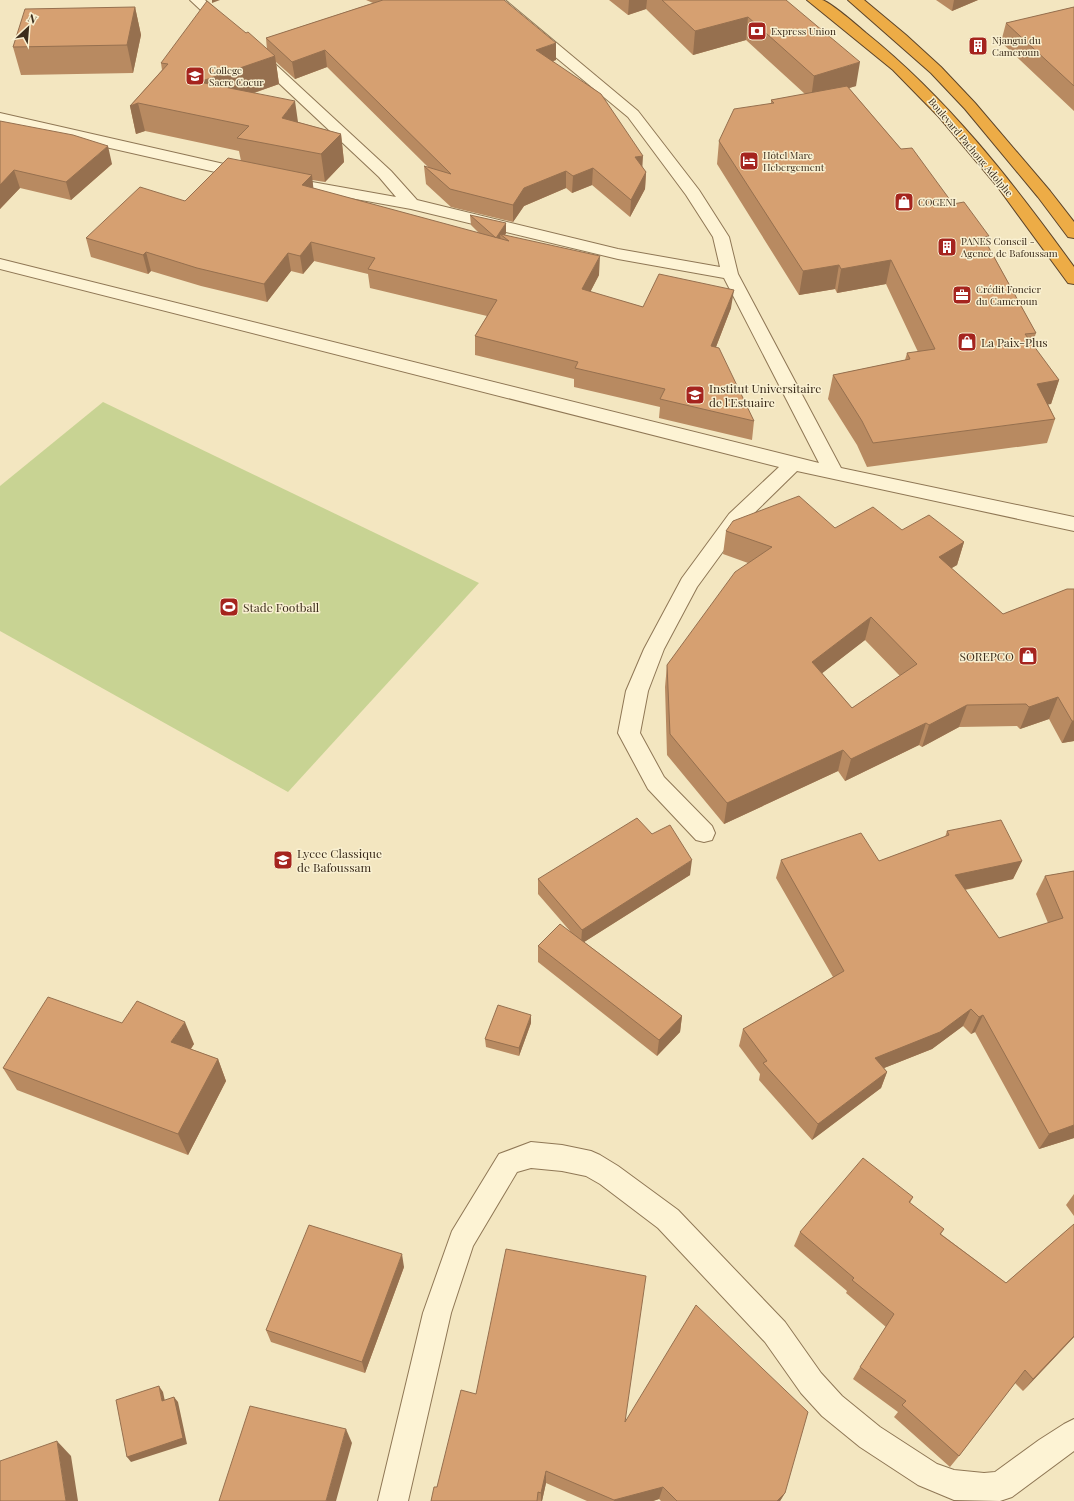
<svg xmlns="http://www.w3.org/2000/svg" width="1074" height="1501" font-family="'Playfair Display',serif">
<rect width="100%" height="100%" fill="#f3e6c0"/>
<path fill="#c8d393" d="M103 402 479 583 288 792 0 631V486Z"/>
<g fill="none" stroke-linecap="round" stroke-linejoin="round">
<defs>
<path id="street" d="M190 0H205L233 26 231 29 226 30 221 29Z
M490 0H505L638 111 699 190 729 237 738 274 841 468 1074 517V531L797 471 743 524 697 587 664 649 648 691 640 733 664 777 712 826 715 833 712 840 704 842 696 840 648 789 618 733 626 691 644 649 682 578 729 514 779 467 0 269V259L819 463 724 278 618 259 411 209 278 185 276 182 278 179 284 177 396 197 379 177 251 57 249 54 251 51 256 50 261 51 391 171 417 200 618 249 720 267 713 237 686 195 628 117 500 11Z
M0 113 246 169 252 171 254 174 252 177 246 179 0 123Z
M531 1142 562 1145 591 1151 600 1155 618 1166 678 1210 785 1322 821 1373 842 1396 880 1427 937 1464 954 1470 984 1473 995 1472 1039 1440 1064 1424 1074 1419V1451L1012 1497 1000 1501 954 1500 918 1485 860 1447 822 1416 801 1393 765 1342 658 1228 600 1184 586 1176 562 1171 531 1168 517 1172 473 1246 451 1313 408 1501H378L423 1313 452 1231 499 1154Z"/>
<path id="highway" d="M807 0C812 0 818 0 822 0 830 2 858 26 866 33 948 99 1012 181 1074 267V284L1068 283 997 186 939 117 893 70Z
M848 0H864L906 35 941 67 975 103 1050 191 1074 222V238L1068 237 1038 197 965 109 931 73Z"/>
</defs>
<use href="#street" stroke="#8f7755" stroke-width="2"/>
<use href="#highway" stroke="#5c442a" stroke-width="2"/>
<use href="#street" fill="#fdf3d4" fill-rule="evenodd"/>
<use href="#highway" fill="#edac46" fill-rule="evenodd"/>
</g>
<path fill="#b88a61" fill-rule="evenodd" d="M366 0H504L556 60 553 61 646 172 645 189 630 217 592 185 572 193 566 188 524 206 513 222 451 207 426 184 424 166 429 168 327 67 295 79 276 62 279 84 254 93 298 122 341 134 344 162 325 182 312 180 313 188 480 234 471 225 470 215 506 233 505 235 599 275 590 292 643 307 731 308 716 347 754 421 752 440 659 418 660 407 574 387V379L475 355V336L487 316 370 288 368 274 314 261 303 274 291 271 267 302 201 286 151 271 148 274 91 257 86 238 185 201 241 161 239 151 145 131 136 134 130 106 162 70 161 63 246 33 267 50 266 38 373 3Z
M609 0H786L856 86 849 88 901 149 953 204 987 244 1036 333 1032 345 1059 380 1051 404H1048L1055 419 1047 443 867 467 857 445 828 399 833 375 905 360 907 353 918 352 886 284 837 293 835 289 799 295 717 164 719 141 771 103V100L805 94 746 40 693 55 646 9 628 15Z
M936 0H978L952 11Z
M135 7 141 35 133 73 21 75 13 47Z
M1074 7V111L1001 42 1006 23Z
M0 121 112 164 71 200 20 188 0 209Z
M835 528 902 530 964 542 957 565 951 568 1003 614 1067 589 1074 741 1062 743 1049 719 1020 729 1017 726 959 727 922 747 919 745 845 781 838 771 724 824 667 755 665 687 667 665 748 563 723 554 726 531ZM865 640 900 676 852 708 822 673Z
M947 831 1022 861 1013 879 965 890 999 938 1048 923 1036 894 1045 876 1074 871V1138L1039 1149 975 1032 971 1034 963 1026 932 1049 884 1068 887 1072 881 1088 812 1140 759 1080 760 1074 739 1046 743 1029 833 977 776 878 781 860 879 861 945 837Z
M690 875 584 942 682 1016 680 1032 657 1056 538 962V946L570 931 538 894V879Z
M122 1023 194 1044 191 1049 218 1059 226 1081 188 1155 17 1090 3 1068Z
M531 1023 519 1056 486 1047 485 1039Z
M1074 1194V1216L1066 1205Z
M913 1197 910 1203 944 1229 941 1234 1006 1283 1074 1224V1337L1023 1391 1015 1383 959 1456 950 1467 894 1417 898 1412 853 1379 860 1367 886 1327 846 1293 847 1291 794 1246 800 1232Z
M404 1267 365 1373 271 1342 266 1330Z
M476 1394 625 1422 785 1493 780 1501H661L659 1499 653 1501H587L546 1483 542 1501H431Z"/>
<path fill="#96704f" d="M212 0H220L212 3Z
M629 0H647L646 9 628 15Z
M954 0H978L952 11Z
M135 7 141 35 133 73 127 45Z
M748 17 746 40 693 55 695 31Z
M556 43V60L536 67V50Z
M325 50 327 67 295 79 292 62Z
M275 56 279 84 205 110 199 82Z
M860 62 856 86 811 99 814 76Z
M295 101 299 129 282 118Z
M138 103 145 131 136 134 130 106Z
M341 134 344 162 325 182 321 154Z
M108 146 112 164 71 200 66 182Z
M643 156 642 173 635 157Z
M593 168 592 185 572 193 573 176Z
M14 170 20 188 0 209V185Z
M566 171V188L524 206 513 222V205L524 188Z
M646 172 645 189 630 217 631 200Z
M312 175 314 194 302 185Z
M506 223V233L504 237 500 234 501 242 496 238Z
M989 236 983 260V237Z
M311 242 314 261 303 274 300 256Z
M146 252 151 271 148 274 143 255Z
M288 253 291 271 267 302 264 284Z
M600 256 599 275 582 308V289Z
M891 260 886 284 837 293 841 269Z
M839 265 835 289 799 295 803 271Z
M734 290 731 308 709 365 711 346Z
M1059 380 1051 404 1030 408 1037 384Z
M964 542 957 565 932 580 939 557Z
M871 617 865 640 807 685 812 662Z
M1058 697 1049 719 1020 729 1029 707Z
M967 705 959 727 922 747 929 725Z
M1072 721H1074V741L1062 743Z
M926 723 919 745 845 781 851 759Z
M843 750 838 771 724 824 727 803Z
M692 860 690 875 581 944 582 930Z
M1022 861 1013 879 948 893 955 875Z
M971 1009 963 1026 932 1049 869 1074 875 1058Z
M531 1015V1023L519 1056V1048Z
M983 1015 975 1032 971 1034 979 1017Z
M682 1016 680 1032 657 1056 659 1040Z
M185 1022 194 1044 180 1064 171 1042Z
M218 1059 226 1081 188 1155 178 1134Z
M887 1072 881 1088 812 1140 818 1124Z
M1074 1125V1138L1039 1149 1049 1134Z
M402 1254 404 1267 365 1373 362 1362Z
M1074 1336V1337L1023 1391 1033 1379Z
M159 1386 163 1392 166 1406 162 1401Z
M174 1397 178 1402 187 1444 131 1462 127 1457Z
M346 1429 352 1443 336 1501H326Z
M57 1441 71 1456 78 1501H66Z
M546 1471V1483L542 1501H541V1493Z
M663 1487 659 1499 653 1501H614V1500Z
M785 1493 780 1501H777Z"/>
<path fill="#d6a071" stroke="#96704f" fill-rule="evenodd" d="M383 0H504L556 43 536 50 601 94 643 156 635 157 646 172 631 200 593 168 573 176 566 171 524 188 513 205 450 189 424 166 451 174 325 50 292 62 266 38Z
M662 0H786L860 62 814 76 748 17 695 31Z
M207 1 246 33 248 32 275 56 199 82 295 101 282 118 341 134 321 154 237 138 249 126 138 103 130 106 168 64 161 63Z
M135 7 127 45 13 47 25 9Z
M1074 7V86L1006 23Z
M847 86 901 149 912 148 953 204 964 202 989 236 983 237 1036 333 1025 334 1059 380 1037 384 1055 419 873 443 862 421 833 375 910 359 907 353 935 349 891 260 841 269 839 265 803 271 719 141 734 109 774 103 771 100Z
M0 121 73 135 108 146 66 182 14 170 0 185Z
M228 158 312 175 302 185 509 241 500 234 600 256 582 289 643 307 659 274 734 290 711 346 719 348 754 421 660 399 665 389 575 368 578 362 475 336 497 300 368 269 375 258 311 242 300 256 288 253 264 284 197 268 146 252 143 255 86 238 140 187 185 201Z
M470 215 506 223 496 238Z
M799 496 835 528 873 507 902 530 929 515 964 542 939 557 1003 614 1067 589H1074V721H1072L1058 697 1029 707 1026 704 967 705 929 725 926 723 851 759 843 750 727 803 670 734 667 665 735 572 772 547 726 531 733 521ZM871 617 917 664 852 708 812 662Z
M637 818 652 834 670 825 692 860 582 930 538 879Z
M1001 820 1022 861 955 875 999 938 1063 918 1045 876 1074 871V1125L1049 1134 983 1015 979 1017 971 1009 940 1032 875 1058 887 1072 818 1124 763 1063 767 1061 743 1029 844 971 781 860 861 833 879 861 949 835 947 831Z
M560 924 682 1016 659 1040 538 946Z
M48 997 122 1023 137 1001 185 1022 171 1042 218 1059 178 1134 3 1068Z
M498 1005 531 1015 519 1048 485 1039Z
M863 1158 913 1197 909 1202 944 1229 940 1234 1006 1283 1074 1224V1336L1033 1379 1025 1370 959 1456 902 1405 906 1401 860 1367 894 1314 852 1280 854 1278 800 1232Z
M309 1225 402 1254 362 1362 266 1330Z
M506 1249 646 1276 625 1422 696 1305 808 1412 785 1493 777 1501H677L663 1487 614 1500 546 1471 541 1493 538 1492 537 1501H431L434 1487H437L461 1390 476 1394Z
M159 1386 162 1401 174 1397 183 1438 127 1457 116 1400Z
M250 1406 346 1429 326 1501H219Z
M57 1441 66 1501H0V1461Z"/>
<defs>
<symbol id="bank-square" viewBox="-11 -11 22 22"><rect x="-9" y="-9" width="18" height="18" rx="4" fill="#a5241e" stroke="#f9f0d1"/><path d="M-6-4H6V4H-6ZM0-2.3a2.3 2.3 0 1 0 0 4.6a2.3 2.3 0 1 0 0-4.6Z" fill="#fff"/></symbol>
<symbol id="building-square" viewBox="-11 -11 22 22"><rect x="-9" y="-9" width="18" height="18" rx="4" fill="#a5241e" stroke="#f9f0d1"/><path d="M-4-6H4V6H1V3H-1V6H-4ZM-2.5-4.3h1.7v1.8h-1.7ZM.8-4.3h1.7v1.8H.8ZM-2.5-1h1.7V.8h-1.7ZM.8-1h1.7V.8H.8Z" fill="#fff"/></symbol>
<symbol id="school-square" viewBox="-11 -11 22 22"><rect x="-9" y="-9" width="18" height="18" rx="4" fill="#a5241e" stroke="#f9f0d1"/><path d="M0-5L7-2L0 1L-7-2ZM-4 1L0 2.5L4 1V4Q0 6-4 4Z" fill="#fff"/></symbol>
<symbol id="hotel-square" viewBox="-11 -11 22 22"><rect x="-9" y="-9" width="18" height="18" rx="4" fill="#a5241e" stroke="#f9f0d1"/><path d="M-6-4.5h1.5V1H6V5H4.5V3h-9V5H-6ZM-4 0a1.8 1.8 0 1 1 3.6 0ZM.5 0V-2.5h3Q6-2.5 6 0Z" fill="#fff"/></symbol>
<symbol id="shop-square" viewBox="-11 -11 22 22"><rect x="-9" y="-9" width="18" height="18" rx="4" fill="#a5241e" stroke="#f9f0d1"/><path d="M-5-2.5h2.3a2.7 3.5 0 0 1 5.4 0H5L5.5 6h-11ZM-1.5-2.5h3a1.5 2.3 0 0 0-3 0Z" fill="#fff"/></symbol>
<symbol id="office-square" viewBox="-11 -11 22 22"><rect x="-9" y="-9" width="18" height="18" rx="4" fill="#a5241e" stroke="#f9f0d1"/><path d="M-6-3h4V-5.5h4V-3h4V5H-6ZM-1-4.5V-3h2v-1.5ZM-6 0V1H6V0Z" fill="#fff"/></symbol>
<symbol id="stadium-square" viewBox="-11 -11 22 22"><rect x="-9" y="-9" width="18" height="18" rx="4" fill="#a5241e" stroke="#f9f0d1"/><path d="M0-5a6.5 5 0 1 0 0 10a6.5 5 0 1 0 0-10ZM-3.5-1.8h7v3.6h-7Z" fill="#fff"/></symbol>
</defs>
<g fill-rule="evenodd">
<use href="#bank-square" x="746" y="20" width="22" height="22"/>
<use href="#building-square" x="967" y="35" width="22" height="22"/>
<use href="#school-square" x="184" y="65" width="22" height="22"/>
<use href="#hotel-square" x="738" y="150" width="22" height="22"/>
<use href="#shop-square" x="893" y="191" width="22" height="22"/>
<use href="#building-square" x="936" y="236" width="22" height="22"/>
<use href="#office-square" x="951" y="284" width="22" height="22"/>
<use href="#shop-square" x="956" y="331" width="22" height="22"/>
<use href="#school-square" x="684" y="384" width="22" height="22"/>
<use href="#stadium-square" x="218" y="596" width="22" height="22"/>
<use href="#shop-square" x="1017" y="645" width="22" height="22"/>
<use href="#school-square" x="272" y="849" width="22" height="22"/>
</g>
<g text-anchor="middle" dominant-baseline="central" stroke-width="3" stroke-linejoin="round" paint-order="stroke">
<g font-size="10" fill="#3c2d1c" stroke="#f9f0d1" text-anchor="start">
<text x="771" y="31">Express Union</text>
<text x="992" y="40">Njangui du<tspan x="992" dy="12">Cameroun</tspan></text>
<text x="209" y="70">College<tspan x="209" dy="12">Sacre Coeur</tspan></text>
<text x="763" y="155">Hôtel Mare<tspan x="763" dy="12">Hebergement</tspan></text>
<text x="918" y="202">COGENI</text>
<text x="961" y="241">PANES Conseil -<tspan x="961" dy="12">Agence de Bafoussam</tspan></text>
<text x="976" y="289">Crédit Foncier<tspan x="976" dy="12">du Cameroun</tspan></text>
</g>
<g font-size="10" fill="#3c2d1c" stroke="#f9f0d1">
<text transform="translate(971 147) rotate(50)">Boulevard Pachong Adolphe</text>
</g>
<g font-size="12" fill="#3c2d1c" stroke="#f9f0d1" text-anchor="start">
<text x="981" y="342">La Paix-Plus</text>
<text x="709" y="388">Institut Universitaire<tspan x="709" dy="14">de l'Estuaire</tspan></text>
<text x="243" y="607">Stade Football</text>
<text x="1014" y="656" text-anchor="end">SOREPCO</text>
<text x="297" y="853">Lycee Classique<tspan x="297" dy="14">de Bafoussam</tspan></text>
</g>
</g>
<g transform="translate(28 28) rotate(26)" stroke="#f9f0d1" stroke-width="3" paint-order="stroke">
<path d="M0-3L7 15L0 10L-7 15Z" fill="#3c2d1c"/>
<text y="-6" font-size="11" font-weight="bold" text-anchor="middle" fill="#3c2d1c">N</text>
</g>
</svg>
